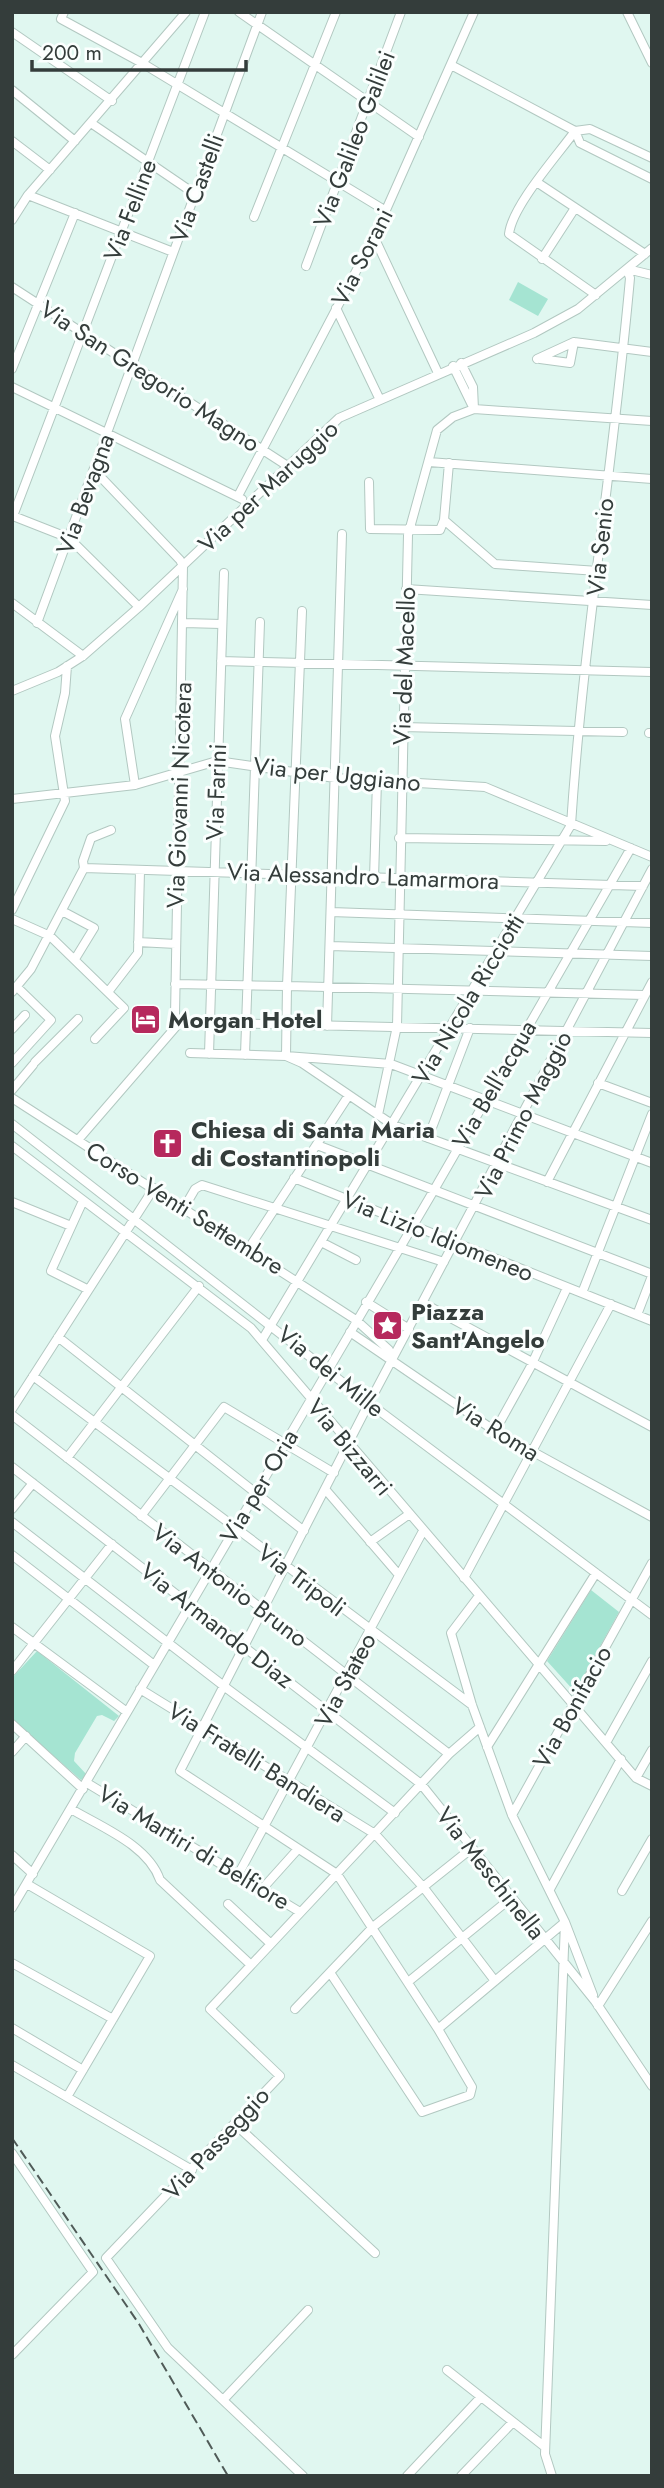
<svg xmlns="http://www.w3.org/2000/svg" width="664" height="2488" font-family="Jost,sans-serif">
<rect width="100%" height="100%" fill="#e0f7f0"/>
<path fill="#a5e4d2" d="M518 282 548 299 538 316 509 300Z
M591 1590 619 1612 575 1692 547 1661Z
M37 1651 119 1716 114 1721 102 1715 97 1716 75 1753 74 1761 87 1775 81 1780 12 1719V1678Z"/>
<g fill="none" stroke-linecap="round" stroke-linejoin="round">
<defs>
<path id="minor" d="M64 12 61 19 142 63 386 211
M239 12 419 137
M627 12 652 63
M12 32 112 101
M451 65 575 131 590 129 652 158
M12 90 75 141
M91 123 195 194
M575 131C557 156 512 206 509 234L596 295
M575 131 580 143 652 179
M12 141 50 170
M538 183 645 254
M28 195 173 252
M254 217 336 12
M12 220 28 195 186 12
M374 237 438 373
M542 259 575 208
M306 266 401 12
M627 269 652 275
M12 287 286 465
M336 308 380 400
M537 359 574 342 652 352
M540 359 570 363 574 342
M453 366 474 409 473 387 461 363
M12 369 75 213
M12 387 242 499
M429 462 652 479
M94 470 180 560 183 566 175 1016 180 1022
M369 482 370 529 440 530 444 520 495 564 598 571
M238 496 374 237 474 12
M444 520 449 463
M406 589 652 605
M12 603 83 656
M139 607 69 538 13 516 205 12
M302 611 287 986 644 995
M37 623 262 12
M184 623 221 624
M221 661 652 672
M12 691 58 672 83 656 139 607 339 418 534 333 578 309 652 248
M402 727 623 732
M649 733H652
M135 785 125 719 183 589
M12 799 135 785 217 761 335 778 485 787 652 857
M399 838 606 841
M84 868 643 886
M84 868 83 861 91 838 111 830
M374 878 377 781
M12 910 65 801 55 736 65 693 67 666
M62 911 94 928 75 959
M331 912 652 923
M12 919 50 936 124 1008 95 1039
M138 942 176 944
M330 946 652 956
M175 984 287 986 286 1056 391 1064 652 1163
M12 992 31 969 84 868
M108 992 138 953 140 871
M180 1022 652 1033
M327 1026 342 534
M12 1029 25 1015
M190 1053 286 1056 302 1063 393 1125 652 1220
M209 1054 224 573
M245 1055 260 622
M35 1062 78 1019
M12 1063 51 1020 18 988
M598 1083 652 1103
M12 1090 33 1065
M12 1098 356 1320 389 1350 393 1361
M378 1115 397 1026 408 535 437 430 453 417 474 409 652 421
M12 1124 369 1403 652 1615
M428 1138 470 1028
M78 1140 180 1022
M317 1145 652 1274
M12 1146 251 1328 636 1778 652 1786
M294 1178 652 1321
M547 1182 652 982
M12 1202 71 1226
M82 1203 51 1271 87 1289
M184 1208 195 1189 202 1185 444 1262
M323 1243 356 1260
M249 1248 349 1095
M582 1293 652 1114
M366 1302 409 1329
M423 1303 652 1427
M637 1315 652 1276
M350 1332 495 1431 652 1517
M58 1337 304 1531
M262 1340 571 825C583 642 614 460 630 278L627 269
M33 1376 472 1705
M12 1409 154 1188
M12 1415 449 1754
M495 1431 530 1368 567 1288
M67 1458 199 1286
M12 1467 421 1784 595 2001 652 2086
M325 1489 399 1575
M12 1509 33 1483
M141 1516 224 1407 334 1473
M12 1522 229 1690 395 1813
M370 1542 408 1515
M12 1555 154 1665
M464 1578 611 1304
M479 1596 451 1633 472 1705 512 1815 565 1922 545 2454 552 2476
M12 1627 127 1712
M12 1671 112 1544
M140 1689 375 1834 424 1888 495 1981
M12 1724 83 1789
M607 1741 652 1661
M487 1747 596 1573
M12 1752 26 1736
M636 1778 652 1750
M87 1783 300 1912
M71 1809C101 1827 148 1845 160 1880L251 1965
M512 1815 652 1563
M12 1855 33 1874
M238 1875 423 1531
M27 1884 150 1956 67 2097
M263 1888 298 1849
M550 1889 621 1759
M622 1891 652 1839
M228 1904 270 1943
M12 1908 434 1190 631 848
M12 1963 113 2019
M331 1974 422 2112 470 2095 472 2087 438 2029 337 1874 180 1771 369 1403 652 869
M408 1982 511 1898
M598 2006 652 1921
M295 2009 373 1927 472 1848
M12 2028 83 2070
M438 2029 565 1922 593 1995
M12 2065 192 2170
M235 2124 375 2253
M12 2153 93 2272 12 2355
M447 2370 545 2447
M224 2399 308 2310
M303 2476 168 2348 106 2258 280 2076 210 2009 449 1754 480 1727
M407 2476 481 2397
M461 2476 513 2422"/>
</defs>
<use href="#minor" stroke="#b2c8c1" stroke-width="10"/>
<use href="#minor" stroke="#fff" stroke-width="8"/>
<path stroke="#505b58" stroke-width="2" stroke-dasharray="10 5" stroke-linecap="butt" d="M12 2138 139 2324 228 2476"/>
</g>
<defs>
<symbol id="hotel-square" viewBox="-11 -11 22 22"><rect x="-9" y="-9" width="18" height="18" rx="4" fill="#b6295d" stroke="#fbfffe"/><path d="M-6-4.5h1.5V1H6V5H4.5V3h-9V5H-6ZM-4 0a1.8 1.8 0 1 1 3.6 0ZM.5 0V-2.5h3Q6-2.5 6 0Z" fill="#fff"/></symbol>
<symbol id="church-square" viewBox="-11 -11 22 22"><rect x="-9" y="-9" width="18" height="18" rx="4" fill="#b6295d" stroke="#fbfffe"/><path d="M-1.2-6h2.4v3.5h3.3v2.4h-3.3V6h-2.4V-.1h-3.3v-2.4h3.3Z" fill="#fff"/></symbol>
<symbol id="sight-square" viewBox="-11 -11 22 22"><rect x="-9" y="-9" width="18" height="18" rx="4" fill="#b6295d" stroke="#fbfffe"/><path d="M0-6L1.8-2.2L6-1.7L2.9 1.2L3.7 5.4L0 3.3L-3.7 5.4L-2.9 1.2L-6-1.7L-1.8-2.2Z" fill="#fff"/></symbol>
</defs>
<g fill-rule="evenodd">
<use href="#hotel-square" x="128" y="1002" width="35" height="35"/>
<use href="#church-square" x="150" y="1126" width="35" height="35"/>
<use href="#sight-square" x="370" y="1308" width="35" height="35"/>
</g>
<g text-anchor="middle" dominant-baseline="central" stroke-width="6" stroke-linejoin="round" paint-order="stroke">
<g font-size="24" fill="#343d3b" stroke="#fbfffe">
<text transform="translate(354 139) rotate(-69)">Via Galileo Galilei</text>
<text transform="translate(197 188) rotate(-70)">Via Castelli</text>
<text transform="translate(130 210) rotate(-69)">Via Felline</text>
<text transform="translate(362 257) rotate(-63)">Via Sorani</text>
<text transform="translate(150 376) rotate(33)">Via San Gregorio Magno</text>
<text transform="translate(268 486) rotate(-43)">Via per Maruggio</text>
<text transform="translate(85 494) rotate(-70)">Via Bevagna</text>
<text transform="translate(600 547) rotate(-84)">Via Senio</text>
<text transform="translate(404 666) rotate(-88)">Via del Macello</text>
<text transform="translate(337 774) rotate(6)">Via per Uggiano</text>
<text transform="translate(216 792) rotate(-88)">Via Farini</text>
<text transform="translate(179 795) rotate(-88)">Via Giovanni Nicotera</text>
<text transform="translate(363 876) rotate(2)">Via Alessandro Lamarmora</text>
<text transform="translate(468 999) rotate(-59)">Via Nicola Ricciotti</text>
<text transform="translate(494 1084) rotate(-60)">Via Bell'acqua</text>
<text transform="translate(523 1115) rotate(-63)">Via Primo Maggio</text>
<text transform="translate(185 1208) rotate(32)">Corso Venti Settembre</text>
<text transform="translate(438 1236) rotate(22)">Via Lizio Idiomeneo</text>
<text transform="translate(331 1371) rotate(39)">Via dei Mille</text>
<text transform="translate(496 1429) rotate(32)">Via Roma</text>
<text transform="translate(350 1447) rotate(50)">Via Bizzarri</text>
<text transform="translate(259 1486) rotate(-59)">Via per Oria</text>
<text transform="translate(302 1580) rotate(37)">Via Tripoli</text>
<text transform="translate(230 1585) rotate(37)">Via Antonio Bruno</text>
<text transform="translate(217 1625) rotate(38)">Via Armando Diaz</text>
<text transform="translate(345 1680) rotate(-62)">Via Stateo</text>
<text transform="translate(572 1707) rotate(-61)">Via Bonifacio</text>
<text transform="translate(257 1762) rotate(32)">Via Fratelli Bandiera</text>
<text transform="translate(194 1847) rotate(31)">Via Martiri di Belfiore</text>
<text transform="translate(491 1873) rotate(52)">Via Meschinella</text>
<text transform="translate(216 2143) rotate(-47)">Via Passeggio</text>
</g>
<g font-size="24" font-weight="bold" fill="#343d3b" stroke="#fbfffe" text-anchor="start">
<text x="168" y="1019">Morgan Hotel</text>
<text x="191" y="1129">Chiesa di Santa Maria<tspan x="191" dy="28">di Costantinopoli</tspan></text>
<text x="411" y="1311">Piazza<tspan x="411" dy="28">Sant'Angelo</tspan></text>
</g>
</g>
<rect width="664" height="2488" fill="none" stroke="#343d3b" stroke-width="28"/>
<path d="M32 60v10h214v-10" fill="none" stroke="#343d3b" stroke-width="3.5"/>
<text x="42" y="60" font-size="21" fill="#343d3b" stroke="#fbfffe" stroke-width="5" paint-order="stroke">200 m</text>
</svg>
